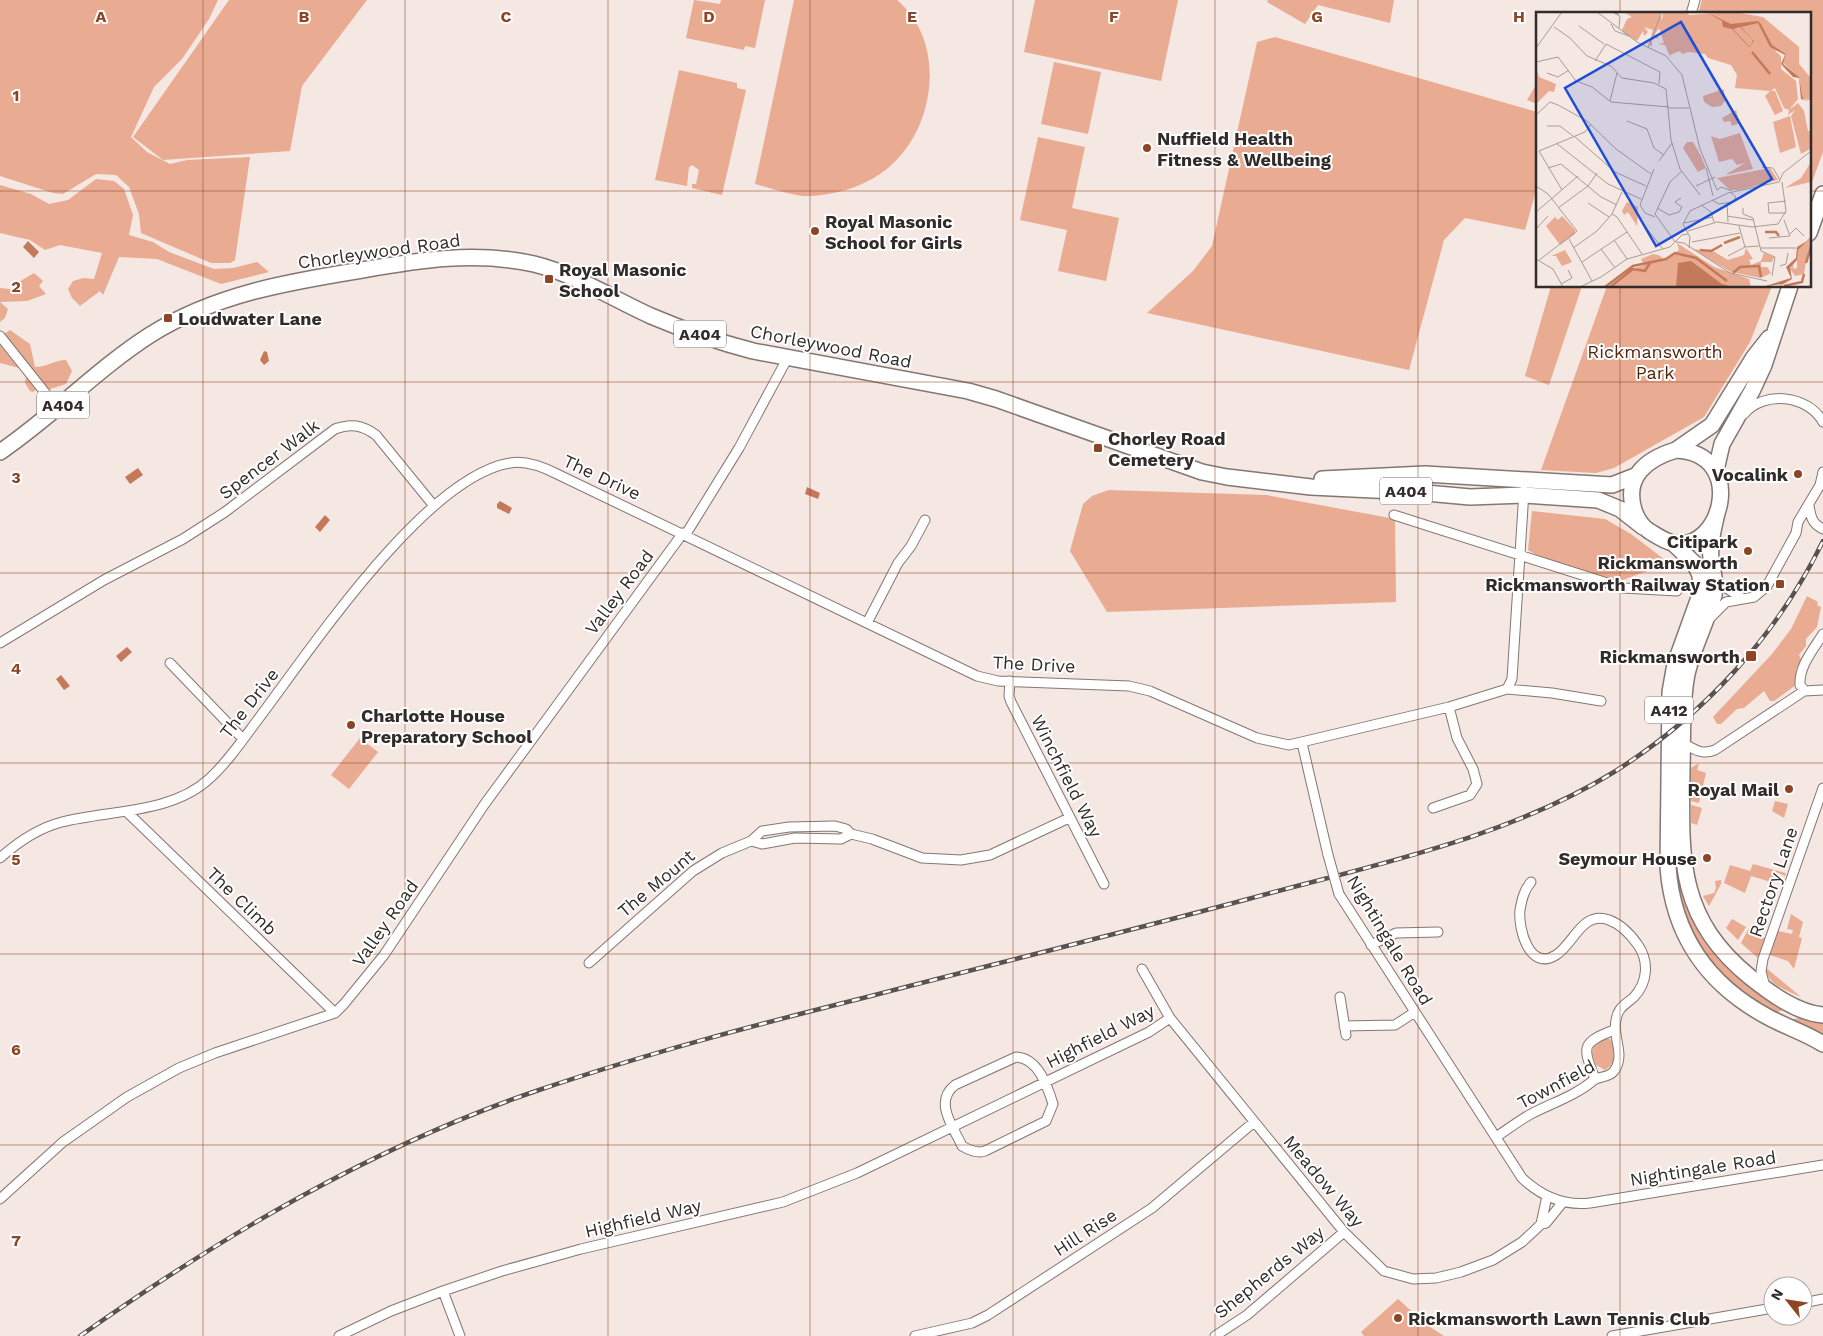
<svg xmlns="http://www.w3.org/2000/svg" width="1823" height="1336" font-family="'Work Sans',sans-serif">
<rect width="100%" height="100%" fill="#f5e7e2"/>
<path fill="#e9ab92" d="M0 0H218L209 19 182 59 154 87 131 137 147 152 170 164 187 160 250 157 235 260 230 263H211L141 233 139 214 129 187 116 175 96 174 63 194 53 193 0 176Z
M229 0H367L302 86 290 151 163 160 133 137Z
M694 0 720 4 721 0H765L755 48 745 46 744 50 686 38Z
M794 0H897C954 48 932 152 866 182 851 190 828 195 811 196 796 197 771 188 755 184Z
M1035 0H1178L1161 81 1024 52Z
M1268 0H1394L1390 23 1318 5 1305 24 1267 2Z
M1702 0H1823V152L1809 190V14H1698Z
M1275 37 1537 112V187L1525 230 1465 218 1444 240 1409 370 1147 313 1193 271 1212 246 1257 42Z
M1054 62 1101 72 1088 134 1041 124Z
M679 70 737 83V88L746 90 722 195 692 188V184H696L699 170 692 165 689 167 687 186 655 180Z
M1537 83V104L1527 100Z
M1038 137 1085 147 1072 208 1119 218 1106 281 1058 271 1067 230 1020 220Z
M96 179 114 181 124 189 133 215 129 235 153 242 169 252 214 269 233 268 257 262 269 272 221 284 157 259 119 257 103 295 100 291 80 306 72 298 68 289 73 281 84 278 94 279 102 253 60 245 45 250 30 240 0 233V185L31 194 49 204 68 200Z
M34 273 43 281 39 286 46 294 27 301 0 302V288L18 290 17 283Z
M1551 286H1582L1549 385 1525 376Z
M1607 286H1772L1750 342 1704 417 1614 468 1596 473 1541 470Z
M0 302 8 309 5 318 0 322Z
M10 330 30 344 35 367C47 367 55 360 66 360L72 371 66 384 47 390 38 388 33 392 30 391 25 383 26 377 19 368 0 363V337Z
M1109 490 1266 495 1395 519 1396 602 1107 612 1070 551 1083 504 1092 496Z
M1532 511 1605 519 1631 534 1669 563 1620 581 1543 559 1528 550Z
M1807 596 1818 602 1817 605 1821 607 1817 627 1806 639V646L1799 655 1801 659 1796 670V685L1774 701H1770L1764 691 1744 708 1737 709 1721 724H1717L1713 717 1772 654 1791 629Z
M360 738 378 752 349 789 331 775Z
M1699 763 1697 770 1706 773 1699 803 1691 801V768Z
M1775 801 1788 804 1784 818 1772 811Z
M1691 805 1702 808 1697 825 1691 823Z
M1753 864 1785 873H1786L1785 876 1778 873 1774 883 1751 876 1745 893 1724 883 1730 865 1750 871Z
M1673 869C1683 885 1685 903 1693 919 1713 961 1750 985 1788 1008L1770 1015 1741 996 1690 941Z
M1721 880V884L1709 906 1703 896 1714 893 1716 888 1715 881Z
M1791 914 1803 922 1799 937 1802 938 1794 969 1788 961 1770 955 1778 931 1792 934 1793 930 1787 929Z
M1732 919 1746 927 1738 940 1726 928Z
M1749 928 1759 937 1767 938 1758 958 1741 943Z
M1765 967 1801 997C1786 990 1767 985 1765 967Z
M1806 1017 1823 1020V1041L1788 1020Z
M1604 1038 1610 1039C1619 1049 1616 1064 1605 1070L1596 1065 1592 1053 1594 1046Z
M1398 1299 1427 1325 1444 1336H1364L1361 1332Z"/>
<path fill="#c47a5a" d="M28 241 39 252 34 258 23 247Z
M264 351 267 352 269 361 264 365 260 360Z
M138 468 143 475 130 484 125 477Z
M807 487 820 493 818 499 805 494Z
M500 501 512 508 509 514 497 508V504Z
M325 515 330 520 320 532 315 527Z
M127 647 132 652 121 662 116 656Z
M61 675 70 686 64 690 56 679Z"/>
<g fill="none" stroke-linecap="round" stroke-linejoin="round">
<defs>
<path id="minor" d="M1691 14 1695 0
M0 336 58 409
M1744 414C1764 390 1808 395 1823 422
M1809 506C1811 517 1812 524 1823 529
M1394 515 1623 588 1677 591
M686 534 739 448 787 359
M1715 577 1720 584 1742 598
M1711 617 1726 602 1754 597 1767 586 1796 533 1798 522 1820 485 1823 472
M867 623 898 563 911 546 925 520
M0 643 104 580 183 539 225 512 335 429C351 423 362 425 376 435L434 506
M170 663 243 739
M1010 681 1009 696 1011 702 1104 884
M1507 689 1552 693 1601 701
M1805 691 1800 685C1799 666 1813 650 1823 634
M1302 743 1328 855
M1683 743C1695 750 1702 755 1715 750L1804 691 1823 690
M1433 808 1470 795 1477 784 1473 769 1457 738 1449 707
M128 813 335 1013
M751 841 762 844 795 838 841 839 851 834
M0 858C18 842 38 828 62 822 108 810 171 814 209 779 228 762 244 738 259 718 311 649 425 477 510 463 526 460 543 467 557 474L977 676 998 681 1129 686 1150 691 1257 738 1289 745 1449 707 1507 689 1512 679 1524 491
M1339 894 1522 1178C1541 1196 1564 1206 1590 1203L1823 1165
M1371 945 1396 933 1438 932
M589 963 693 871 722 853 751 841 762 831 789 827 835 826 846 829 851 834 872 839 922 858 961 860 990 855 1069 818
M1142 969 1170 1018 1344 1232 1384 1271 1413 1279 1436 1278 1461 1272 1493 1260 1522 1242 1535 1230 1541 1224 1547 1196
M1765 987 1761 971 1763 959 1823 788
M1340 997 1346 1035
M1344 1026 1395 1025 1415 1012
M1016 1057C1038 1058 1047 1085 1053 1104L1046 1121 985 1151C978 1154 969 1150 962 1146 954 1128 933 1102 955 1085Z
M1595 1079C1583 1047 1580 1043 1614 1030
M1496 1137C1507 1130 1518 1121 1531 1114 1552 1103 1575 1096 1594 1080 1599 1076 1609 1078 1614 1071 1626 1055 1612 1037 1616 1020 1618 1007 1625 1005 1634 997 1648 982 1649 961 1638 945 1631 935 1620 924 1609 920 1582 910 1574 944 1556 955 1529 972 1518 928 1520 910 1522 899 1524 890 1531 882
M0 1199 63 1142 127 1097 179 1068 215 1053 335 1013 344 1004 384 955 484 805 683 533
M1541 1224 1546 1223 1563 1202
M443 1291 460 1336
M1803 1303 1823 1299
M339 1336 391 1311 443 1291 502 1271 581 1249 783 1202 857 1173 1149 1032 1170 1018
M915 1336 972 1323 988 1315 1152 1208 1254 1122
M1215 1336 1247 1315 1344 1232
M1612 1336 1773 1308"/>
<path id="primary" d="M1809 233 1823 194
M1676 450C1748 453 1722 554 1673 543 1664 541 1656 535 1649 531 1641 526 1637 519 1634 510 1624 477 1646 459 1676 450Z
M1676 450 1712 425 1754 357 1769 338
M0 452C53 416 97 369 150 335 215 294 288 282 362 270 420 260 475 251 534 264 575 274 613 299 651 316 684 330 718 342 753 351L968 391 996 399 1202 472 1227 477 1311 487 1415 492 1470 497 1524 495 1598 500 1620 509 1643 527
M1716 470 1722 444 1752 391 1764 365 1790 286
M1322 479 1425 474 1612 485 1635 476
M1717 513C1714 527 1709 543 1711 558 1712 571 1717 581 1714 595 1707 622 1693 647 1687 674 1681 704 1683 737 1682 768 1681 856 1676 917 1750 977 1770 993 1797 1013 1823 1015
M1673 543 1694 563 1700 575 1701 592 1675 664 1670 692 1668 867C1673 935 1708 985 1768 1017 1786 1027 1806 1033 1823 1044"/>
</defs>
<use href="#minor" stroke="#837772" stroke-width="11"/>
<use href="#primary" stroke="#837772" stroke-width="18"/>
<use href="#minor" stroke="#fff" stroke-width="9"/>
<use href="#primary" stroke="#fff" stroke-width="15"/>
<defs>
<path id="rail" d="M80 1336C222 1236 374 1146 539 1090 648 1053 759 1024 871 996 998 963 1125 932 1252 898 1373 865 1507 838 1614 772 1703 716 1777 636 1823 541"/>
</defs>
<use href="#rail" stroke="#59524f" stroke-width="4.5"/>
<use href="#rail" stroke="#fff" stroke-width="2.5" stroke-dasharray="8" stroke-linecap="butt"/>
<defs>
<path id="minor-bridge" d="M1328 855 1339 894"/>
</defs>
<use href="#minor-bridge" stroke="#837772" stroke-width="11" stroke-linecap="butt"/>
<use href="#minor-bridge" stroke="#fff" stroke-width="9"/>
</g>
<path fill="none" stroke="#8d4525" stroke-width="1" stroke-opacity="0.55" d="M203 0V1336M405 0V1336M608 0V1336M810 0V1336M1013 0V1336M1215 0V1336M1418 0V1336M1620 0V14M0 191H1537M1809 191H1823M1620 286V1336M0 382H1823M0 573H1823M0 763H1823M0 954H1823M0 1145H1823"/>
<g fill="#8d4525" stroke="#fff" stroke-width="2">
<circle cx="1147" cy="148" r="5"/>
<circle cx="815" cy="231" r="5"/>
<rect x="544" y="274" width="10" height="10" rx="2.5"/>
<rect x="163" y="313" width="10" height="10" rx="2.5"/>
<rect x="1093" y="443" width="10" height="10" rx="2.5"/>
<circle cx="1798" cy="474" r="5"/>
<circle cx="1748" cy="551" r="5"/>
<rect x="1775" y="579" width="10" height="10" rx="2.5"/>
<rect x="1745" y="650" width="12" height="12" rx="2.5"/>
<circle cx="351" cy="725" r="5"/>
<circle cx="1789" cy="789" r="5"/>
<circle cx="1707" cy="858" r="5"/>
<circle cx="1398" cy="1318" r="5"/>
</g>
<g text-anchor="middle" dominant-baseline="central" stroke-width="4" stroke-linejoin="round" paint-order="stroke">
<g fill="#fff" stroke="#6f6b6a" stroke-width="1">
<rect x="674" y="320.5" width="52" height="27" rx="4"/>
<rect x="37" y="391.5" width="52" height="27" rx="4"/>
<rect x="1380" y="477.5" width="52" height="27" rx="4"/>
<rect x="1645" y="696.5" width="48" height="27" rx="4"/>
</g>
<g font-size="16" font-weight="bold" fill="#312c2a">
<text x="700" y="334">A404</text>
<text x="63" y="405">A404</text>
<text x="1406" y="491">A404</text>
<text x="1669" y="710">A412</text>
</g>
<g font-size="18" font-weight="bold" fill="#312c2a" stroke="#fff" text-anchor="start">
<text x="1157" y="138">Nuffield Health<tspan x="1157" dy="21">Fitness &amp; Wellbeing</tspan></text>
<text x="825" y="221">Royal Masonic<tspan x="825" dy="21">School for Girls</tspan></text>
<text x="559" y="269">Royal Masonic<tspan x="559" dy="21">School</tspan></text>
<text x="178" y="318">Loudwater Lane</text>
<text x="1108" y="438">Chorley Road<tspan x="1108" dy="21">Cemetery</tspan></text>
<text x="1788" y="474" text-anchor="end">Vocalink</text>
<text x="1738" y="541" text-anchor="end">Citipark<tspan x="1738" dy="21">Rickmansworth</tspan></text>
<text x="1770" y="584" text-anchor="end">Rickmansworth Railway Station</text>
<text x="1740" y="656" text-anchor="end">Rickmansworth</text>
<text x="361" y="715">Charlotte House<tspan x="361" dy="21">Preparatory School</tspan></text>
<text x="1779" y="789" text-anchor="end">Royal Mail</text>
<text x="1697" y="858" text-anchor="end">Seymour House</text>
<text x="1408" y="1318">Rickmansworth Lawn Tennis Club</text>
</g>
<g font-size="18" fill="#312c2a" stroke="#fff">
<text transform="translate(379 251) rotate(-8)">Chorleywood Road</text>
<text transform="translate(831 346) rotate(11)">Chorleywood Road</text>
<text transform="translate(269 459) rotate(-37)">Spencer Walk</text>
<text transform="translate(602 477) rotate(25)">The Drive</text>
<text transform="translate(619 592) rotate(-53)">Valley Road</text>
<text transform="translate(1034 664) rotate(3)">The Drive</text>
<text transform="translate(249 703) rotate(-52)">The Drive</text>
<text transform="translate(1067 776) rotate(63)">Winchfield Way</text>
<text transform="translate(1773 882) rotate(-71)">Rectory Lane</text>
<text transform="translate(656 883) rotate(-40)">The Mount</text>
<text transform="translate(242 901) rotate(44)">The Climb</text>
<text transform="translate(385 923) rotate(-55)">Valley Road</text>
<text transform="translate(1390 940) rotate(59)">Nightingale Road</text>
<text transform="translate(1100 1036) rotate(-27)">Highfield Way</text>
<text transform="translate(1556 1084) rotate(-28)">Townfield</text>
<text transform="translate(1703 1168) rotate(-9)">Nightingale Road</text>
<text transform="translate(1324 1181) rotate(50)">Meadow Way</text>
<text transform="translate(643 1218) rotate(-13)">Highfield Way</text>
<text transform="translate(1085 1232) rotate(-33)">Hill Rise</text>
<text transform="translate(1269 1272) rotate(-39)">Shepherds Way</text>
</g>
<g font-size="18" fill="#55240d" stroke="#fff">
<text x="1655" y="351">Rickmansworth<tspan x="1655" dy="21">Park</tspan></text>
</g>
</g>
<g transform="translate(1536 12)">
<rect width="275" height="275" fill="#f5e7e2"/>
<path d="M88 0H124L126 9 127 0H151L153 3 198 0 227 5 263 35V52L275 66V88L267 87 263 65 247 51 250 42 244 38 239 39 245 44V57L260 69 262 87 253 98 262 91 268 99 272 119H275L274 137 265 142 255 104 259 98 252 103 253 98 248 96 239 76 235 79H239L247 99 239 103 229 84 234 79 199 76 201 63 195 53 172 46 169 42 153 40 146 42 144 39 134 43 135 47 129 33 122 32 128 31 123 16 119 22 123 27 116 25V35L113 32 117 18 108 15 112 20 108 24 107 19 101 29 88 21 86 18 91 7 96 5ZM1 58 3 65 20 72 18 80 13 79 0 92ZM188 77 189 89 185 94 176 95 168 90 167 84ZM200 98 204 111 196 114 194 109 188 110 186 106ZM254 104 260 135 244 141 237 110ZM204 121 217 157 189 163 209 151 201 153 196 147 183 150 175 124 184 127ZM151 130H157L165 144 170 156 162 160 147 136ZM275 150V170L249 176 265 166ZM234 156 242 168 203 178H194L181 166ZM91 190 102 195 101 214 92 200 88 203 86 199ZM26 204 39 218V222L24 233 10 214 19 205 22 208ZM275 224V242L270 249 268 262 259 264 254 257 258 252 257 257 261 256V239ZM141 231 178 255 213 267 215 275H74L99 256 108 253 105 247 117 242 125 244 126 247 120 248 130 247 143 238ZM210 236 217 247 213 248 215 253 225 249 228 241 238 245 236 250H225V255H231L235 261 225 266 195 260 156 237 177 239 192 248 208 243ZM29 238 36 250 26 254 20 244H15Z" fill="#e9ab92"/>
<path d="M170 0 195 12 222 9 225 12 236 33 250 42 247 52 263 65 267 87 275 90 265 87 263 66 257 65 245 52 249 43 234 35 222 11 205 15 218 29 213 35 196 17 187 15 186 9ZM204 15 217 28 214 35 197 17ZM271 229 262 238 261 248 254 256 256 267 242 275 246 272 226 275 255 266 250 255 260 246 261 235ZM155 249 186 272 198 275H140L142 251Z" fill="#c47a5a" fill-rule="evenodd"/>
<path fill="none" stroke="#c47a5a" stroke-width="2.5" d="M216 40 234 62M229 220H240L243 224M188 231 204 225M164 238 175 239 186 233M270 251 275 235M197 261 204 255 223 254 225 265M248 274 266 270 268 262M69 275 97 254 130 247 139 241 160 246 191 269M74 275 97 257 109 259 114 251"/>
<path fill="none" stroke="#a79c98" stroke-width="1" d="M61 0 101 30 130 44 146 63 164 137 181 178M83 2 78 1 84 4 83 16M75 12 79 19 93 24M43 14 68 32M18 15 34 26 51 44 75 54 86 66 118 71 130 77 135 128 144 157 164 183M112 35 126 0M0 36 26 0M59 49 70 32 124 60 123 72M0 50 22 45 40 69 56 75 75 90 133 95M11 61 22 65 33 58M74 89 81 61M133 96H153M0 103 14 90 22 93 51 109 80 137 115 162M91 109 111 117 118 136 128 143M11 114H24L37 124M38 124 79 160 110 174M20 131 72 172 105 187M123 149 136 131M226 155 237 156 244 168M12 156 25 152 65 185 81 193M170 156 177 184M118 157 104 193 109 201 119 205M0 174 12 182 41 219 2 249M160 174 179 165M26 178 3 139 49 120 55 112M181 178 185 175 196 179M176 188 183 192 197 190 200 185 195 181M52 191 73 205M191 191 192 210M165 193 175 200 178 210M22 196 52 174 61 161M121 196 133 203 143 200 146 195 139 190 145 186M207 196V202L217 206 225 239 239 245M0 200 42 164M250 201H233L232 191 250 189M76 202 81 205 106 242M191 204 217 208M148 211 177 205M107 212 127 237M203 214 209 235 223 234M0 217 12 204M152 219 181 210 216 215 242 212 250 199 246 170M254 222 260 216 268 224M233 226 254 224 248 208M33 227 56 269M78 228 91 247M139 230 119 202 134 170 146 159M140 230 148 231 194 261 231 269M156 230 204 221M37 236 61 219 76 202 86 180M153 236 154 225 147 212 154 199 192 181 243 170 247 161 275 139M224 236H260M65 237 79 256M192 244 209 235M0 247 17 257 27 275M46 250 91 220M244 254 250 252 252 241M236 264 239 245M25 272 36 266 32 258M44 275 65 265 91 247 134 235 146 223 152 222"/>
<path fill="#1d4ed8" fill-opacity="0.15" stroke="#1d4ed8" stroke-width="2.5" d="M145 10 236 167 120 234 29 76Z"/>
<rect width="275" height="275" fill="none" stroke="#312c2a" stroke-width="2.5"/>
</g>
<g font-size="16" text-anchor="middle" font-weight="bold" fill="#8d4525" stroke="#fff" stroke-width="4" stroke-linejoin="round" paint-order="stroke">
<text x="101" y="22">A</text>
<text x="304" y="22">B</text>
<text x="506" y="22">C</text>
<text x="709" y="22">D</text>
<text x="912" y="22">E</text>
<text x="1114" y="22">F</text>
<text x="1317" y="22">G</text>
<text x="1519" y="22">H</text>
<text x="16" y="101">1</text>
<text x="16" y="292">2</text>
<text x="16" y="483">3</text>
<text x="16" y="674">4</text>
<text x="16" y="865">5</text>
<text x="16" y="1055">6</text>
<text x="16" y="1246">7</text>
</g>
<g transform="translate(1788 1301) rotate(300)"><circle r="24" fill="#ffffff" stroke="#adabaa"/>
<path d="M0-4L9 19L0 12L-9 19Z" fill="#8d4525"/>
<text y="-8" font-size="14" font-weight="bold" text-anchor="middle" fill="#312c2a">N</text>
</g>
</svg>
